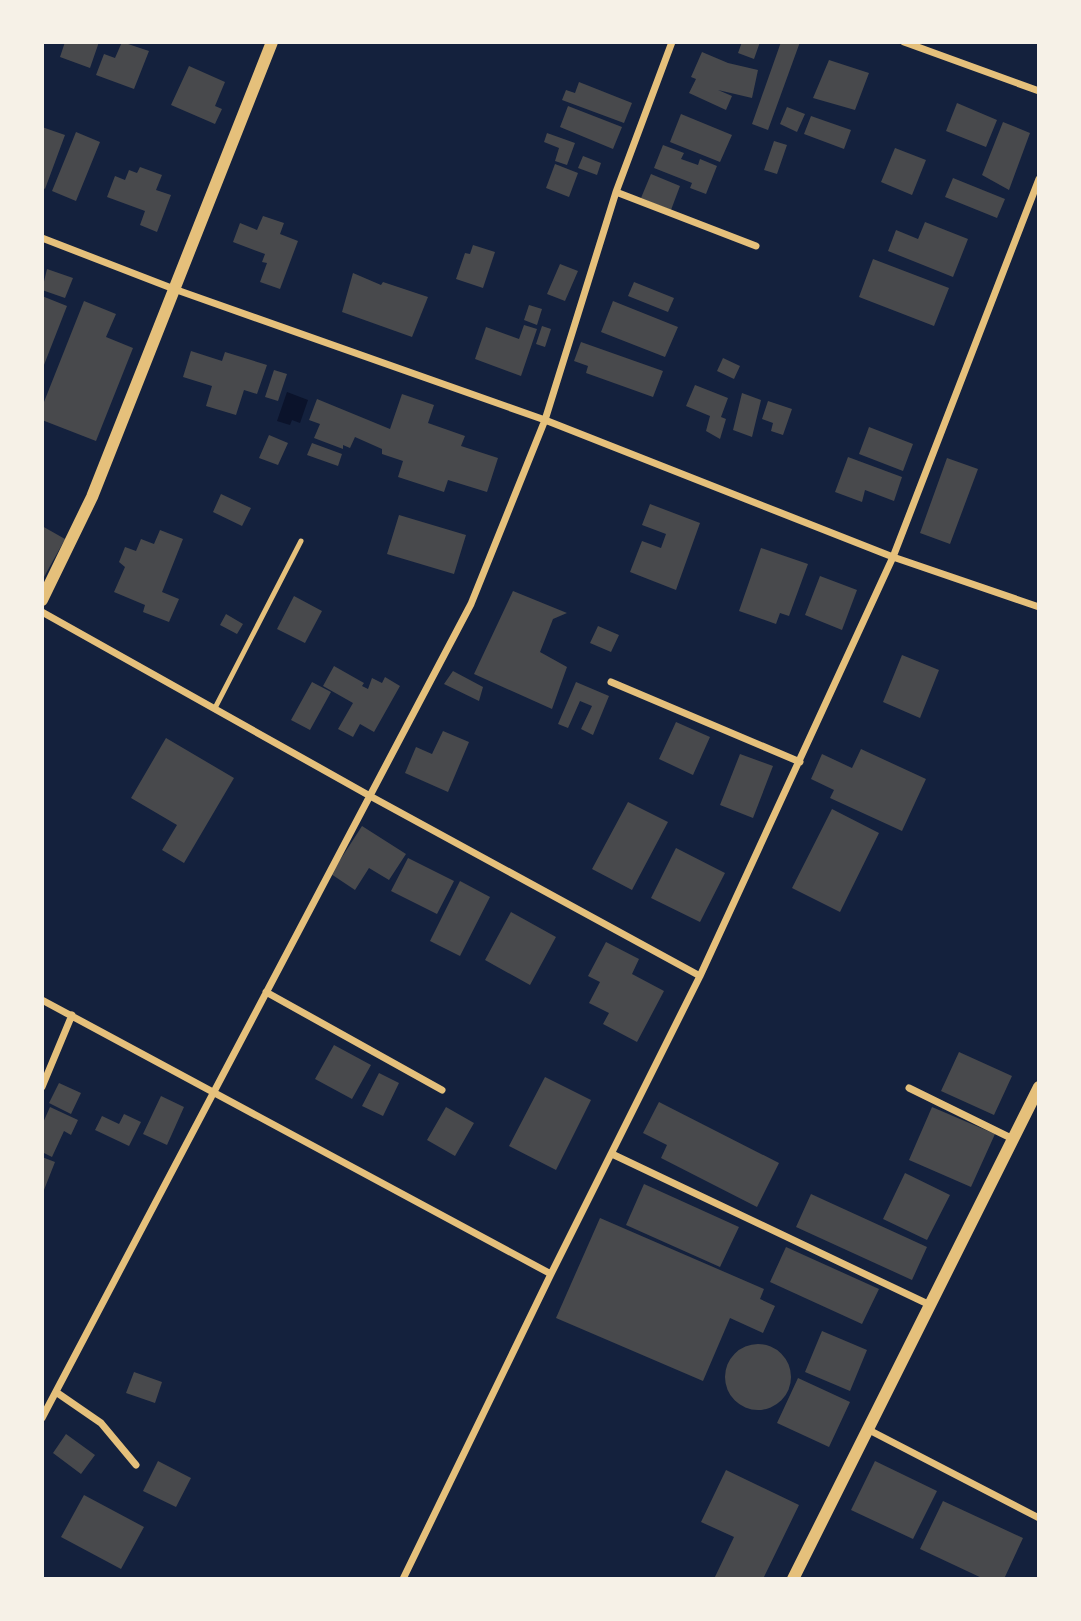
<svg xmlns="http://www.w3.org/2000/svg" width="1081" height="1621" font-family="Roboto,sans-serif">
<rect width="100%" height="100%" fill="#14213d"/>
<path fill="#0b132b" d="M287 392 308 400 300 423 292 420 290 425 277 421Z"/>
<path fill="#48494c" d="M65 42H99L90 68 60 57Z
M122 42 149 51 134 89 96 75 104 54 115 58Z
M742 42H760L754 59 738 53Z
M781 42H800L768 130 752 124Z
M702 52 728 63 758 70 752 98 718 90 732 96 726 110 689 93 696 79 691 77Z
M829 60 869 73 855 110 813 98Z
M189 66 225 82 215 106 222 109 215 124 171 105Z
M579 82 632 103 624 123 562 100 566 90 575 93Z
M957 103 997 120 986 147 946 131Z
M568 106 622 127 613 149 560 127Z
M787 107 805 114 797 132 780 124Z
M681 114 732 135 720 162 670 142Z
M811 116 851 130 844 149 804 134Z
M1003 122 1030 133 1009 190 982 175Z
M42 127 65 135 45 189 42 187Z
M76 132 100 142 76 201 52 191Z
M547 133 575 143 567 165 555 161 559 148 544 142Z
M774 141 787 145 777 174 764 170Z
M663 145 684 153 681 159 698 165 700 159 717 166 706 194 690 188 692 183 654 168Z
M895 148 926 160 912 195 881 182Z
M583 156 601 163 597 175 578 168Z
M555 164 578 173 569 197 546 188Z
M140 167 162 175 156 190 171 195 157 232 140 225 145 211 107 197 115 176 125 180 129 170 137 173Z
M651 174 680 186 671 210 641 198Z
M953 178 1005 199 997 218 945 197Z
M263 216 284 223 280 234 298 241 280 289 260 282 267 263 262 262 265 254 233 242 240 223 257 230Z
M925 222 968 239 953 277 888 251 896 230 918 239Z
M473 245 495 252 483 288 456 279 465 253 470 254Z
M873 259 949 288 934 326 859 297Z
M560 264 578 271 565 301 547 294Z
M47 269 73 278 65 298 42 290Z
M353 273 381 285 383 282 428 297 412 337 342 312Z
M634 282 674 298 668 312 628 296Z
M42 296 67 306 42 370Z
M84 301 116 314 106 337 133 348 96 441 42 420V407Z
M613 301 678 327 665 357 601 332Z
M529 305 542 309 537 325 524 320Z
M524 325 537 329 521 376 475 359 486 327 519 339Z
M542 326 551 329 545 347 536 344Z
M581 342 663 371 653 397 586 373 588 366 574 361Z
M191 351 222 361 225 352 267 365 257 394 244 390 236 415 206 406 212 386 183 377Z
M723 358 740 366 734 379 717 371Z
M274 370 287 374 278 401 265 397Z
M695 385 728 398 721 417 726 419 720 439 706 431 710 416 686 406Z
M742 393 761 400 752 437 733 430Z
M402 394 434 405 428 423 465 436 461 446 498 458 487 492 448 480 444 492 398 477 403 461 382 454V449L355 437 350 448 343 445V449L314 438 320 424 309 420 317 399 390 429Z
M768 401 792 409 783 435 771 431 773 423 762 419Z
M869 427 913 444 903 471 859 454Z
M269 435 288 443 278 465 259 458Z
M312 443 342 454 338 466 307 455Z
M848 457 902 477 894 501 865 490 862 502 835 492Z
M947 458 978 469 950 544 920 533Z
M221 494 251 508 242 526 213 512Z
M650 504 700 523 676 590 630 572 642 541 661 548 666 534 642 525Z
M399 515 466 535 454 574 387 554Z
M42 526 65 539 44 577 42 576Z
M160 530 183 539 162 592 179 599 169 622 143 612 145 605 114 592 125 567 119 562 125 547 136 551 141 539 154 544Z
M761 548 808 564 789 616 780 613 776 624 739 611Z
M820 576 857 590 842 630 805 615Z
M513 591 567 613 553 619 540 652 567 667 552 709 474 674Z
M294 596 322 611 305 643 277 629Z
M226 614 243 624 237 634 220 625Z
M598 626 619 635 611 652 590 643Z
M902 655 939 670 920 718 883 702Z
M334 666 364 683 362 686 368 689 372 678 382 683 385 677 400 686 374 732 360 724 353 737 338 729 353 703 323 686Z
M453 671 483 687 479 701 444 684Z
M312 682 331 692 310 730 291 720Z
M576 682 609 696 593 735 581 729 592 706 580 701 568 728 558 724Z
M676 722 710 737 693 775 659 759Z
M443 731 469 742 448 792 405 773 416 747 432 754Z
M166 738 234 778 184 863 162 850 177 825 131 798Z
M861 749 926 779 902 831 830 798 834 790 811 779 822 754 852 768Z
M740 754 773 766 753 818 720 805Z
M628 802 668 822 632 890 592 869Z
M832 809 879 833 840 912 792 888Z
M362 826 406 854 389 880 369 868 355 890 331 874Z
M676 848 725 873 700 922 651 898Z
M408 858 454 881 437 914 391 891Z
M460 881 490 897 460 956 430 941Z
M511 912 556 937 530 985 485 960Z
M606 942 639 959 632 974 664 991 637 1042 603 1024 609 1013 589 1003 600 982 588 976Z
M334 1045 371 1065 352 1099 315 1079Z
M959 1052 1012 1076 994 1115 941 1091Z
M379 1073 399 1083 383 1116 362 1106Z
M545 1077 591 1100 556 1170 509 1146Z
M59 1083 81 1093 71 1114 49 1103Z
M161 1096 184 1107 167 1145 143 1134Z
M659 1102 779 1163 757 1207 661 1158 667 1145 643 1133Z
M50 1107 78 1120 71 1135 64 1131 52 1157 42 1152V1125Z
M446 1107 474 1123 455 1156 427 1140Z
M932 1107 995 1134 971 1187 909 1160Z
M124 1114 141 1122 129 1146 95 1130 102 1116 119 1124Z
M42 1157 55 1162 42 1195Z
M905 1173 950 1195 927 1240 883 1219Z
M644 1184 739 1227 720 1267 626 1225Z
M811 1194 927 1247 912 1280 796 1227Z
M600 1218 764 1289 760 1299 775 1306 763 1333 730 1318 703 1381 556 1318Z
M786 1247 879 1289 862 1324 770 1282Z
M822 1331 867 1350 850 1391 805 1372Z
M725 1377a33 33 0 1 1 66 0a33 33 0 1 1-66 0Z
M134 1372 162 1382 155 1403 126 1393Z
M798 1378 850 1402 829 1447 777 1423Z
M66 1434 95 1455 81 1474 53 1453Z
M158 1461 191 1478 176 1507 143 1491Z
M875 1461 937 1491 913 1539 851 1510Z
M726 1470 799 1505 763 1579H714L734 1537 701 1522Z
M84 1495 144 1527 121 1569 61 1537Z
M943 1501 1023 1538 1004 1579H984L920 1549Z"/>
<g fill="none" stroke-linecap="round" stroke-linejoin="round">
<path stroke="#e5c07b" stroke-width="5" d="M215 708 301 541"/>
<path stroke="#e5c07b" stroke-width="7" d="M904 42 1039 91
M616 192 756 246
M42 238 174 289 545 420 893 557 1039 607
M42 612 370 796 700 976
M611 682 800 762
M266 992 442 1090
M42 1000 551 1274
M42 1087 72 1015
M909 1088 1013 1139
M612 1154 930 1305
M56 1392 101 1423 136 1465
M42 1418 471 604 545 420 616 192 672 42
M869 1430 1039 1518
M403 1579 551 1274 700 976 893 557 1039 179"/>
<path stroke="#e5c07b" stroke-width="12" d="M42 600 92 497 272 42
M793 1579 1039 1087"/>
</g>
<rect width="1081" height="1621" fill="none" stroke="#f6f1e7" stroke-width="88"/>
</svg>
